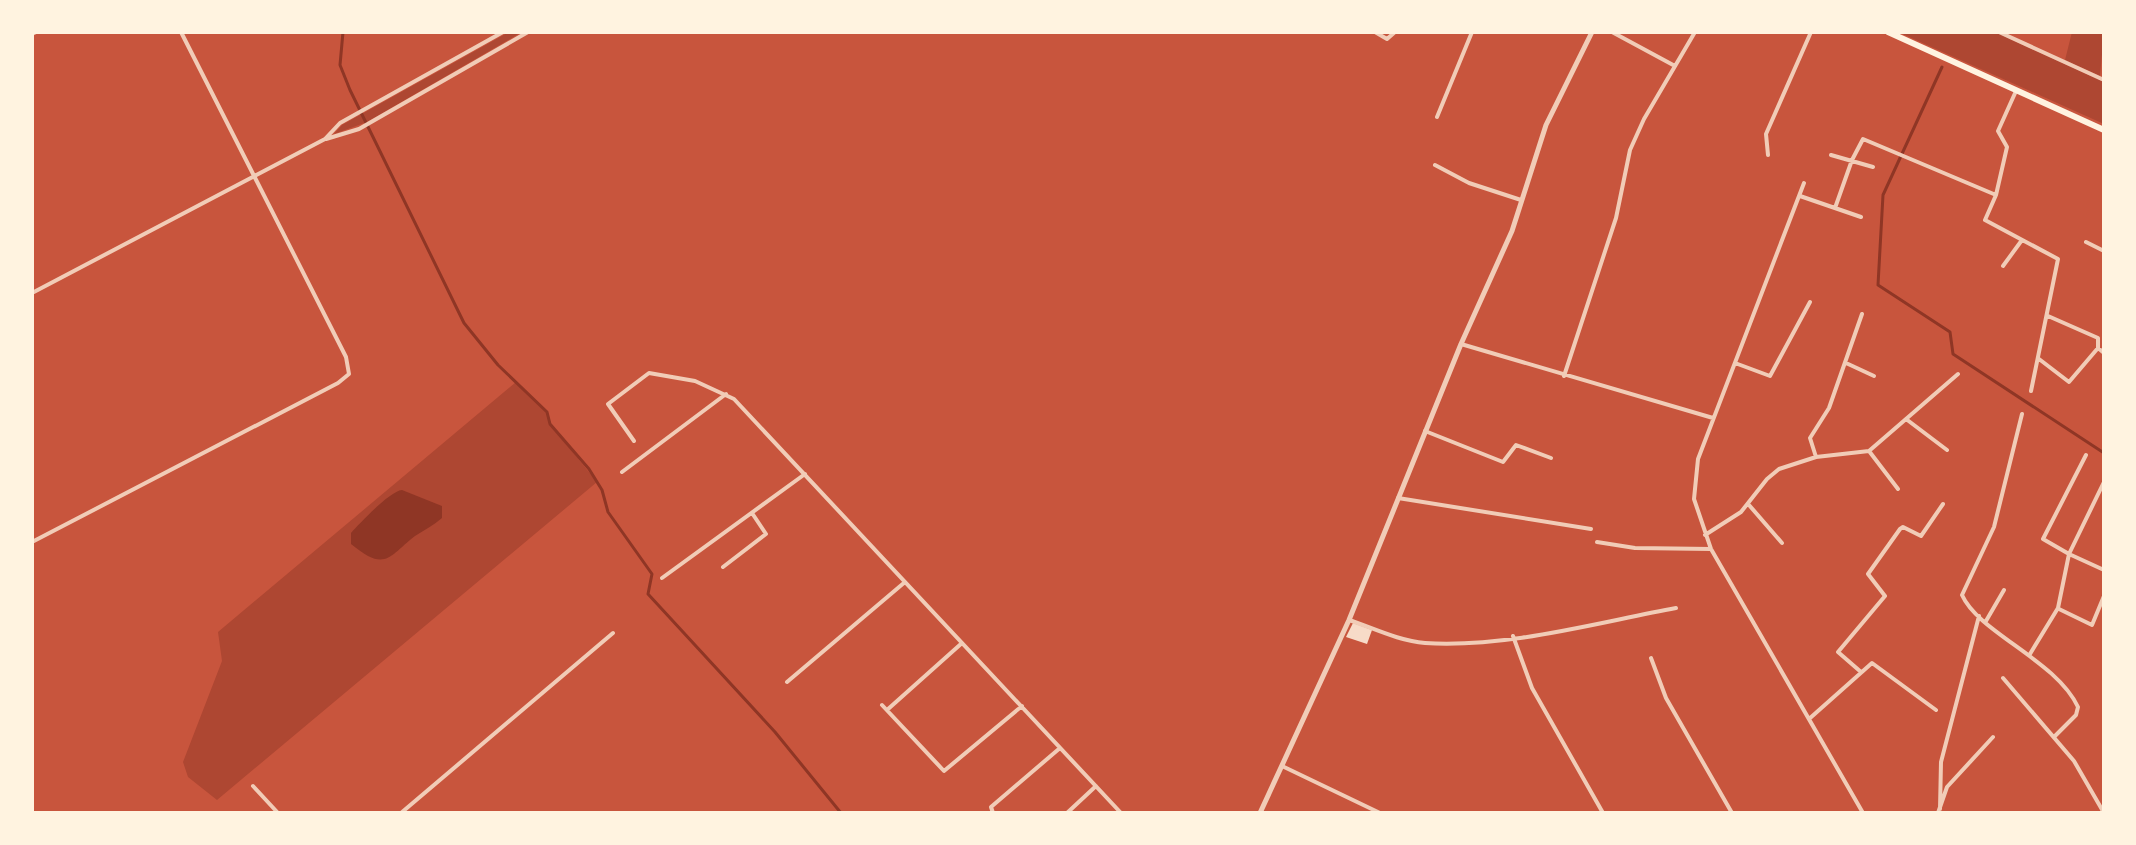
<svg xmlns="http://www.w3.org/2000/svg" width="2136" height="845" font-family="Ubuntu,sans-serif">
<rect width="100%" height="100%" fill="#c8553d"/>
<path fill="#ae4732" d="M509 32H522L367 122 334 134 342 125Z
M1898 32H1995L2104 82V124Z
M2072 32H2104L2100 76 2065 60Z
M516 382 547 412 550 424 597 482 217 800 188 777 183 762 222 661 218 632Z"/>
<path fill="#8f3625" d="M402 490 442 506V518C434 525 424 530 415 536 389 556 386 573 351 544V533C360 523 390 491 402 490Z"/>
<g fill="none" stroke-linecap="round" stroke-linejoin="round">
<path stroke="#8f3625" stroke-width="3" d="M343 32 340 65 350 90 464 323 498 365 547 412 550 424 589 469 602 490 608 512 652 574 648 594 775 732 841 813
M1942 67 1883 195 1878 285 1950 332 1953 354 2104 453"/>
</g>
<path fill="#f7dbc8" d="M1353 623 1372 630 1367 644 1346 637Z"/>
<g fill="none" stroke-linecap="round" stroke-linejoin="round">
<path stroke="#f1ccb7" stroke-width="4" d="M1375 32 1387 39 1395 32
M1612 32 1675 66
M1999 32 2104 80
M32 34 36 32
M2016 91 1998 131 2007 147 1996 195 1985 220 2058 259 2031 391
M1437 117 1472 32
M326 139 359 129 528 32
M1768 155 1766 134 1811 32
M1831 155 1873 167
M1435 165 1469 183 1521 200
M1804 183 1698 459 1694 499 1711 549 1863 813
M1800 196 1861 217
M1835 208 1852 160 1863 139 1996 195
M2086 242 2104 251
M2003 266 2022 240
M32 293 325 139 340 123 503 32
M2048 316 2098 338V348
M1461 344 1713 418
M2039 359 2069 382 2098 348 2104 353
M1735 363 1770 376 1810 302
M1846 363 1874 376
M1564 376 1616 218 1630 150 1644 119 1695 32
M2022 414 1994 527 1962 595C1979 633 2056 660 2078 707L2076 715 2055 736
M1906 419 1947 450
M1425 431 1503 462 1516 445 1551 458
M634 441 608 404 649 373 695 381 734 399 1121 813
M1869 451 1898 489
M1816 457 1810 438 1829 408 1862 314
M622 472 726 394
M2104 482 2069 554 2104 570
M1398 498 1591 529
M1749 505 1782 543
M1705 535 1741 512 1767 479 1779 469 1816 457 1869 451 1958 374
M32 542 338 383 349 374 346 357 181 32
M1597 542 1635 548 1711 549
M723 567 766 534 752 513
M662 578 805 474
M2059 609 2092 625 2104 596
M1349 620C1373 628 1399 641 1425 643 1508 648 1595 623 1676 608
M1986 621 2004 590
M1513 636 1532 688 1603 813
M2030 654 2058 608 2069 554 2043 539 2086 455
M1651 658 1666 698 1732 813
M1861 672 1838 652 1885 596 1868 574 1900 529 1903 527 1921 536 1943 504
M2003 678 2074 761 2104 813
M787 682 905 582
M882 705 944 771 1022 706
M887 710 962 643
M1809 719 1872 663 1936 710
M1282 766 1380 813
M253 786 278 813
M1940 809 1941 762 1979 616
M401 813 613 633
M993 813 991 807 1060 748
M1067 813 1096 786
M1938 813 1947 787 1993 737"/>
<path stroke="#f1ccb7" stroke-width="5" d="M1260 813 1349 620 1461 344 1512 231 1546 125 1592 32"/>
<path stroke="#fff3e0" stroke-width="6" d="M1888 32 2104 130"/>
</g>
<rect width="2136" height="845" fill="none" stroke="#fff3e0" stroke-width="68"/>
</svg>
